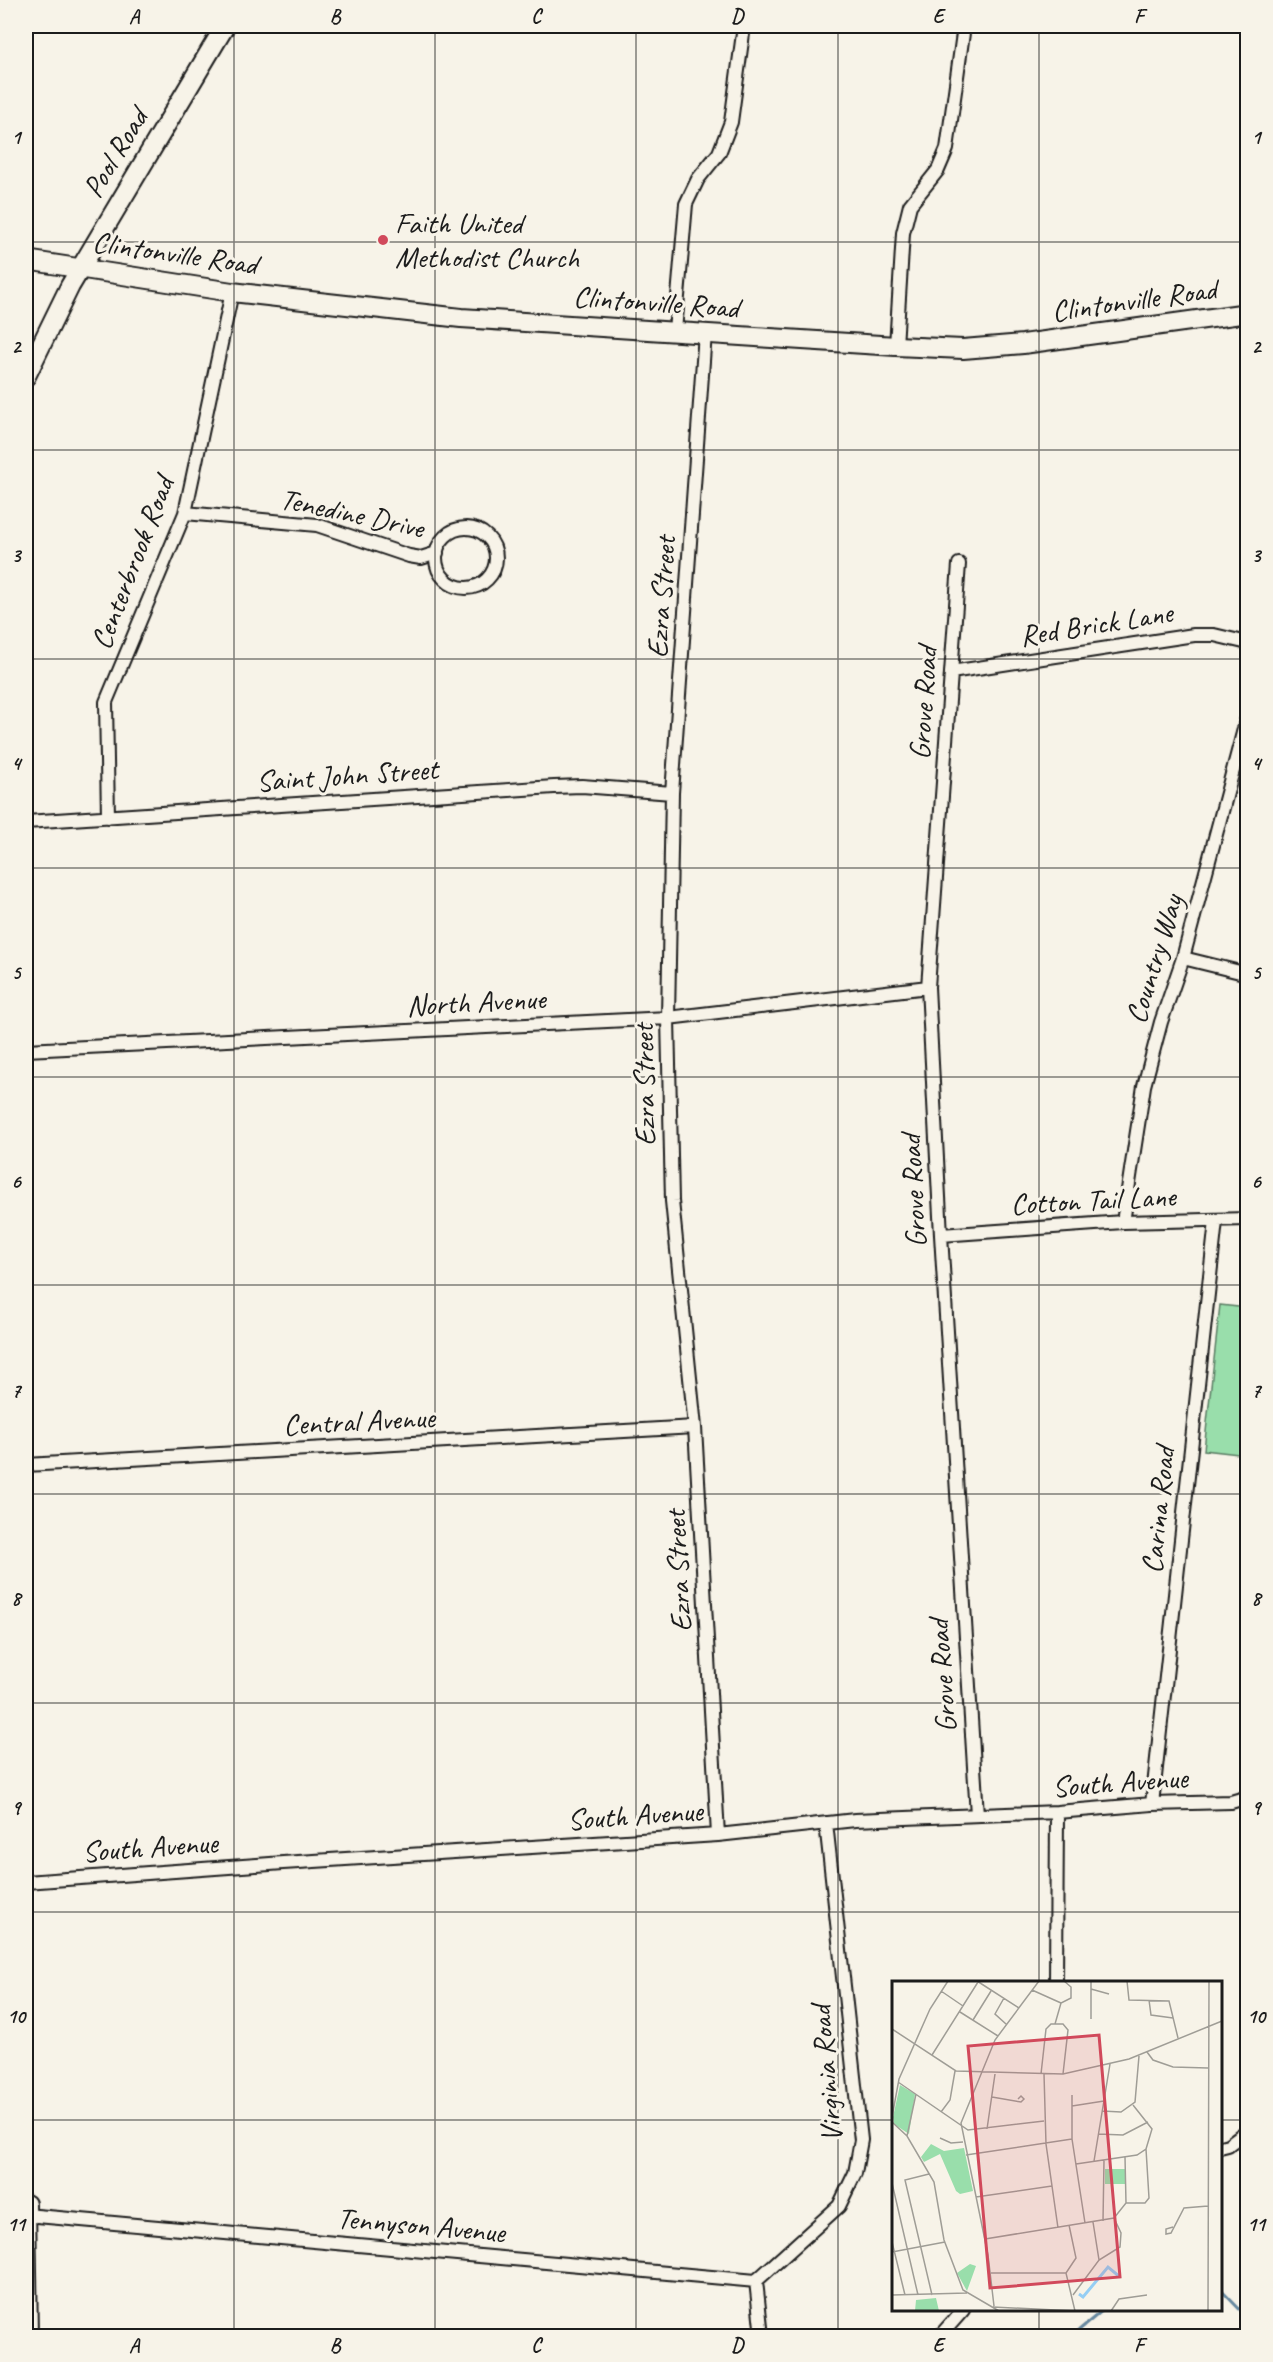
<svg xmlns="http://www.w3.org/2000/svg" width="1273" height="2362" font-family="Caveat,sans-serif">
<rect width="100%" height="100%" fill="#f7f3e8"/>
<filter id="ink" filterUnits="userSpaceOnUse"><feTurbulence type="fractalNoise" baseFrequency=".0167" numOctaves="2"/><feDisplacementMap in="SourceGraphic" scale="12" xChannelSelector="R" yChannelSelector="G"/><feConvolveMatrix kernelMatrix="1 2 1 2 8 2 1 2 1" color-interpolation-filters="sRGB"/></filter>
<g filter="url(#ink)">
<path fill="#99deab" stroke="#5a7d64" stroke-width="1.5" d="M1220 1305 1247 1308V1455L1204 1450Z"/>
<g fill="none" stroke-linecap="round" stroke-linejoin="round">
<path stroke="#65879e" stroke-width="3" d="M1220 2289 1248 2318
M1072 2336 1103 2310"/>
<defs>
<path id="street" d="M675 331 686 204 698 179 719 153 731 122 744 26
M705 333 672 793 668 1018 672 1201 695 1427 718 1835
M896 346 903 233 910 205 938 170 947 149 964 26
M185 513 317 525 409 556 421 558 437 553
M436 558a30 30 0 1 1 60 0a30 30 0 1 1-60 0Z
M959 564 928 987 941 1235 977 1815
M951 672 1194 635H1214L1248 643
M108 817 106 702 185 513 232 292
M26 822 554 787 582 786 672 793
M1183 958 1248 974
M26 1050 668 1018 928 987
M1123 1222 1144 1086 1161 1022 1183 958 1248 714
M941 1235 1123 1222 1248 1219
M26 1465 695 1427
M1152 1804 1216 1221
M26 1882 283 1863 718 1835 855 1820 1057 1812 1152 1804 1231 1802 1248 1797
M1056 1982 1057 1812
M1220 2147 1228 2145 1248 2130
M26 2215 756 2281 762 2336
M756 2281 839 2206 855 2173 861 2140 826 1823
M940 2336 963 2310"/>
<path id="secondary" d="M26 260 232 292 461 318 896 346 963 349 1023 344 1248 313
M26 376 70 286 225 26
M26 2204 28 2336"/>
</defs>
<use href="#street" stroke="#1c1c1c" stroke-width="16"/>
<use href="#secondary" stroke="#1c1c1c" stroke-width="22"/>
<use href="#street" stroke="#f7f3e8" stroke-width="12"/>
<use href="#secondary" stroke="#f7f3e8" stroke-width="18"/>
</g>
</g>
<path fill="none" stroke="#1c1c1c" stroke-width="1.5" stroke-opacity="0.55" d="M234 26V2336M435 26V2336M636 26V2336M838 26V2336M1039 26V1982M26 242H1248M26 450H1248M26 659H1248M26 868H1248M26 1077H1248M26 1285H1248M26 1494H1248M26 1703H1248M26 1912H1248M26 2120H894M1220 2120H1248M1039 2310V2336"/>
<circle fill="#d1495b" stroke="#f7f3e8" stroke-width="2" cx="383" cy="240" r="6"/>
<g text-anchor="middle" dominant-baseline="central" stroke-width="6" stroke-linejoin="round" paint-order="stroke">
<g font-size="30" fill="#1c1c1c" stroke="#f7f3e8">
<text transform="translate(115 153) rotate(-59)">Pool Road</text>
<text transform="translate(175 253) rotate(8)">Clintonville Road</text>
<text transform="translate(1134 300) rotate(-8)">Clintonville Road</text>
<text transform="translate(656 302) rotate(4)">Clintonville Road</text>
<text transform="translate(352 513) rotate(12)">Tenedine Drive</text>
<text transform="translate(132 563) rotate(-69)">Centerbrook Road</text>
<text transform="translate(661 597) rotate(-86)">Ezra Street</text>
<text transform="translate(1096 624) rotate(-9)">Red Brick Lane</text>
<text transform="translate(923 703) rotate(-86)">Grove Road</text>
<text transform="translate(347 775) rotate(-4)">Saint John Street</text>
<text transform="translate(1154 959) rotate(-73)">Country Way</text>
<text transform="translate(476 1002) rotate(-3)">North Avenue</text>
<text transform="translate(644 1085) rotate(-91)">Ezra Street</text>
<text transform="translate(913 1191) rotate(-93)">Grove Road</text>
<text transform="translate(1093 1200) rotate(-3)">Cotton Tail Lane</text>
<text transform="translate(359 1421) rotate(-3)">Central Avenue</text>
<text transform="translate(1158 1510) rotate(-84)">Carina Road</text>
<text transform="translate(678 1571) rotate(-93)">Ezra Street</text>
<text transform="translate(942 1676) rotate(-94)">Grove Road</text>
<text transform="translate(1120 1782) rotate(-4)">South Avenue</text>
<text transform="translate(635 1815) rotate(-4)">South Avenue</text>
<text transform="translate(150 1847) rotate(-4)">South Avenue</text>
<text transform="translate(826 2074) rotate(-95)">Virginia Road</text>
<text transform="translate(421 2225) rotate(5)">Tennyson Avenue</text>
</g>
<g font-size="30" fill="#1c1c1c" stroke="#f7f3e8" text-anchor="start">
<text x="395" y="223">Faith United<tspan x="395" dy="34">Methodist Church</tspan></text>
</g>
</g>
<g transform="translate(892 1981)">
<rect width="330" height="330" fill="#f7f3e8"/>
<path d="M8 104 23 113 17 153 2 143 1 136ZM39 163 52 170 72 167 81 210 68 213 64 210 48 173 32 181 29 176ZM213 188H233V203H213ZM78 283 84 285 75 310 65 292ZM44 317 47 330H23L24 319Z" fill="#99deab"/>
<path fill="none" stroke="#95cef4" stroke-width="3" d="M187 313 191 316 216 286 228 296"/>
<path fill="none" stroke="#9f9d96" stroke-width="1.5" d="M85 0 127 27M235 0 237 19 277 20 286 57M199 8 217 13M140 9 169 22M49 10 71 25M112 17 103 33 114 43M257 19 259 34 281 37M68 31 106 55M199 38V0M81 39 99 10M163 43 169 22 179 17V6L172 0M0 48 64 90 171 93 237 78 330 40M255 71 261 79 281 86 316 87M40 74 86 1M149 93 154 48 159 43H171L176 49 171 93M152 93 154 163 166 247M6 101 76 149 152 140M180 114V158L193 242M100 116 129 121 132 118 129 115 126 118M180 125 212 120M210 130 229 131 243 121 247 75M49 131 58 119 63 90M0 136 7 98 38 28 56 0M0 141 15 155 42 201 52 259 71 309 107 330M95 148 103 93M206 153 231 154 256 141M15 155 24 113M48 157 59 162 71 161M74 174 180 158M202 180 218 83M184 183 245 174 254 168 260 148 241 124M37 193 13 199 40 314M0 202 26 314M84 216 160 205M234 222H253L257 217 254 168M211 240 212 179M201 241 207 279M281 246 274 248V253L279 252 292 227 316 225M93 258 222 237 234 222 233 176M0 261 13 314M0 271 53 261M99 292H174L183 330M174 292 184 277 177 244M0 314 75 312M181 314 207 279 228 266 229 252 222 237M102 325 96 274 69 142 103 59 147 0M101 326 184 330M219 330 227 318 255 314M316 330 317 0"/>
<path fill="#d1495b" fill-opacity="0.15" stroke="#d1495b" stroke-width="3" d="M207 54 228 296 98 307 76 65Z"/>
<rect width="330" height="330" fill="none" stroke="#1c1c1c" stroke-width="3"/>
</g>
<rect width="1273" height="2362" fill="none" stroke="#f7f3e8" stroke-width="66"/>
<rect x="33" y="33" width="1207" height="2296" fill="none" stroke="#1c1c1c" stroke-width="2"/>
<g font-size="20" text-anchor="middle" font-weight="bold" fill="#1c1c1c">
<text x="134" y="23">A</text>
<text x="335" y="23">B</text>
<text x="536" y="23">C</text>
<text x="737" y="23">D</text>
<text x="938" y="23">E</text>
<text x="1139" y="23">F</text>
<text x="16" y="144">1</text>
<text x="1256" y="144">1</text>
<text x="16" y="353">2</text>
<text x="1256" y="353">2</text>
<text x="16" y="562">3</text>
<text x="1256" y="562">3</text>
<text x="16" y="770">4</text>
<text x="1256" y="770">4</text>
<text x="16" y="979">5</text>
<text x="1256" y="979">5</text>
<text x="16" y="1188">6</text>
<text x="1256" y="1188">6</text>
<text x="16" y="1397">7</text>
<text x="1256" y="1397">7</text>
<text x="16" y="1605">8</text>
<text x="1256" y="1605">8</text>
<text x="16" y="1814">9</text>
<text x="1256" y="1814">9</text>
<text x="16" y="2023">10</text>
<text x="1256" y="2023">10</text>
<text x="16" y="2231">11</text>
<text x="1256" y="2231">11</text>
<text x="134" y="2352">A</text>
<text x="335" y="2352">B</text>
<text x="536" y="2352">C</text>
<text x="737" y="2352">D</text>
<text x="938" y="2352">E</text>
<text x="1139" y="2352">F</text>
</g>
</svg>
